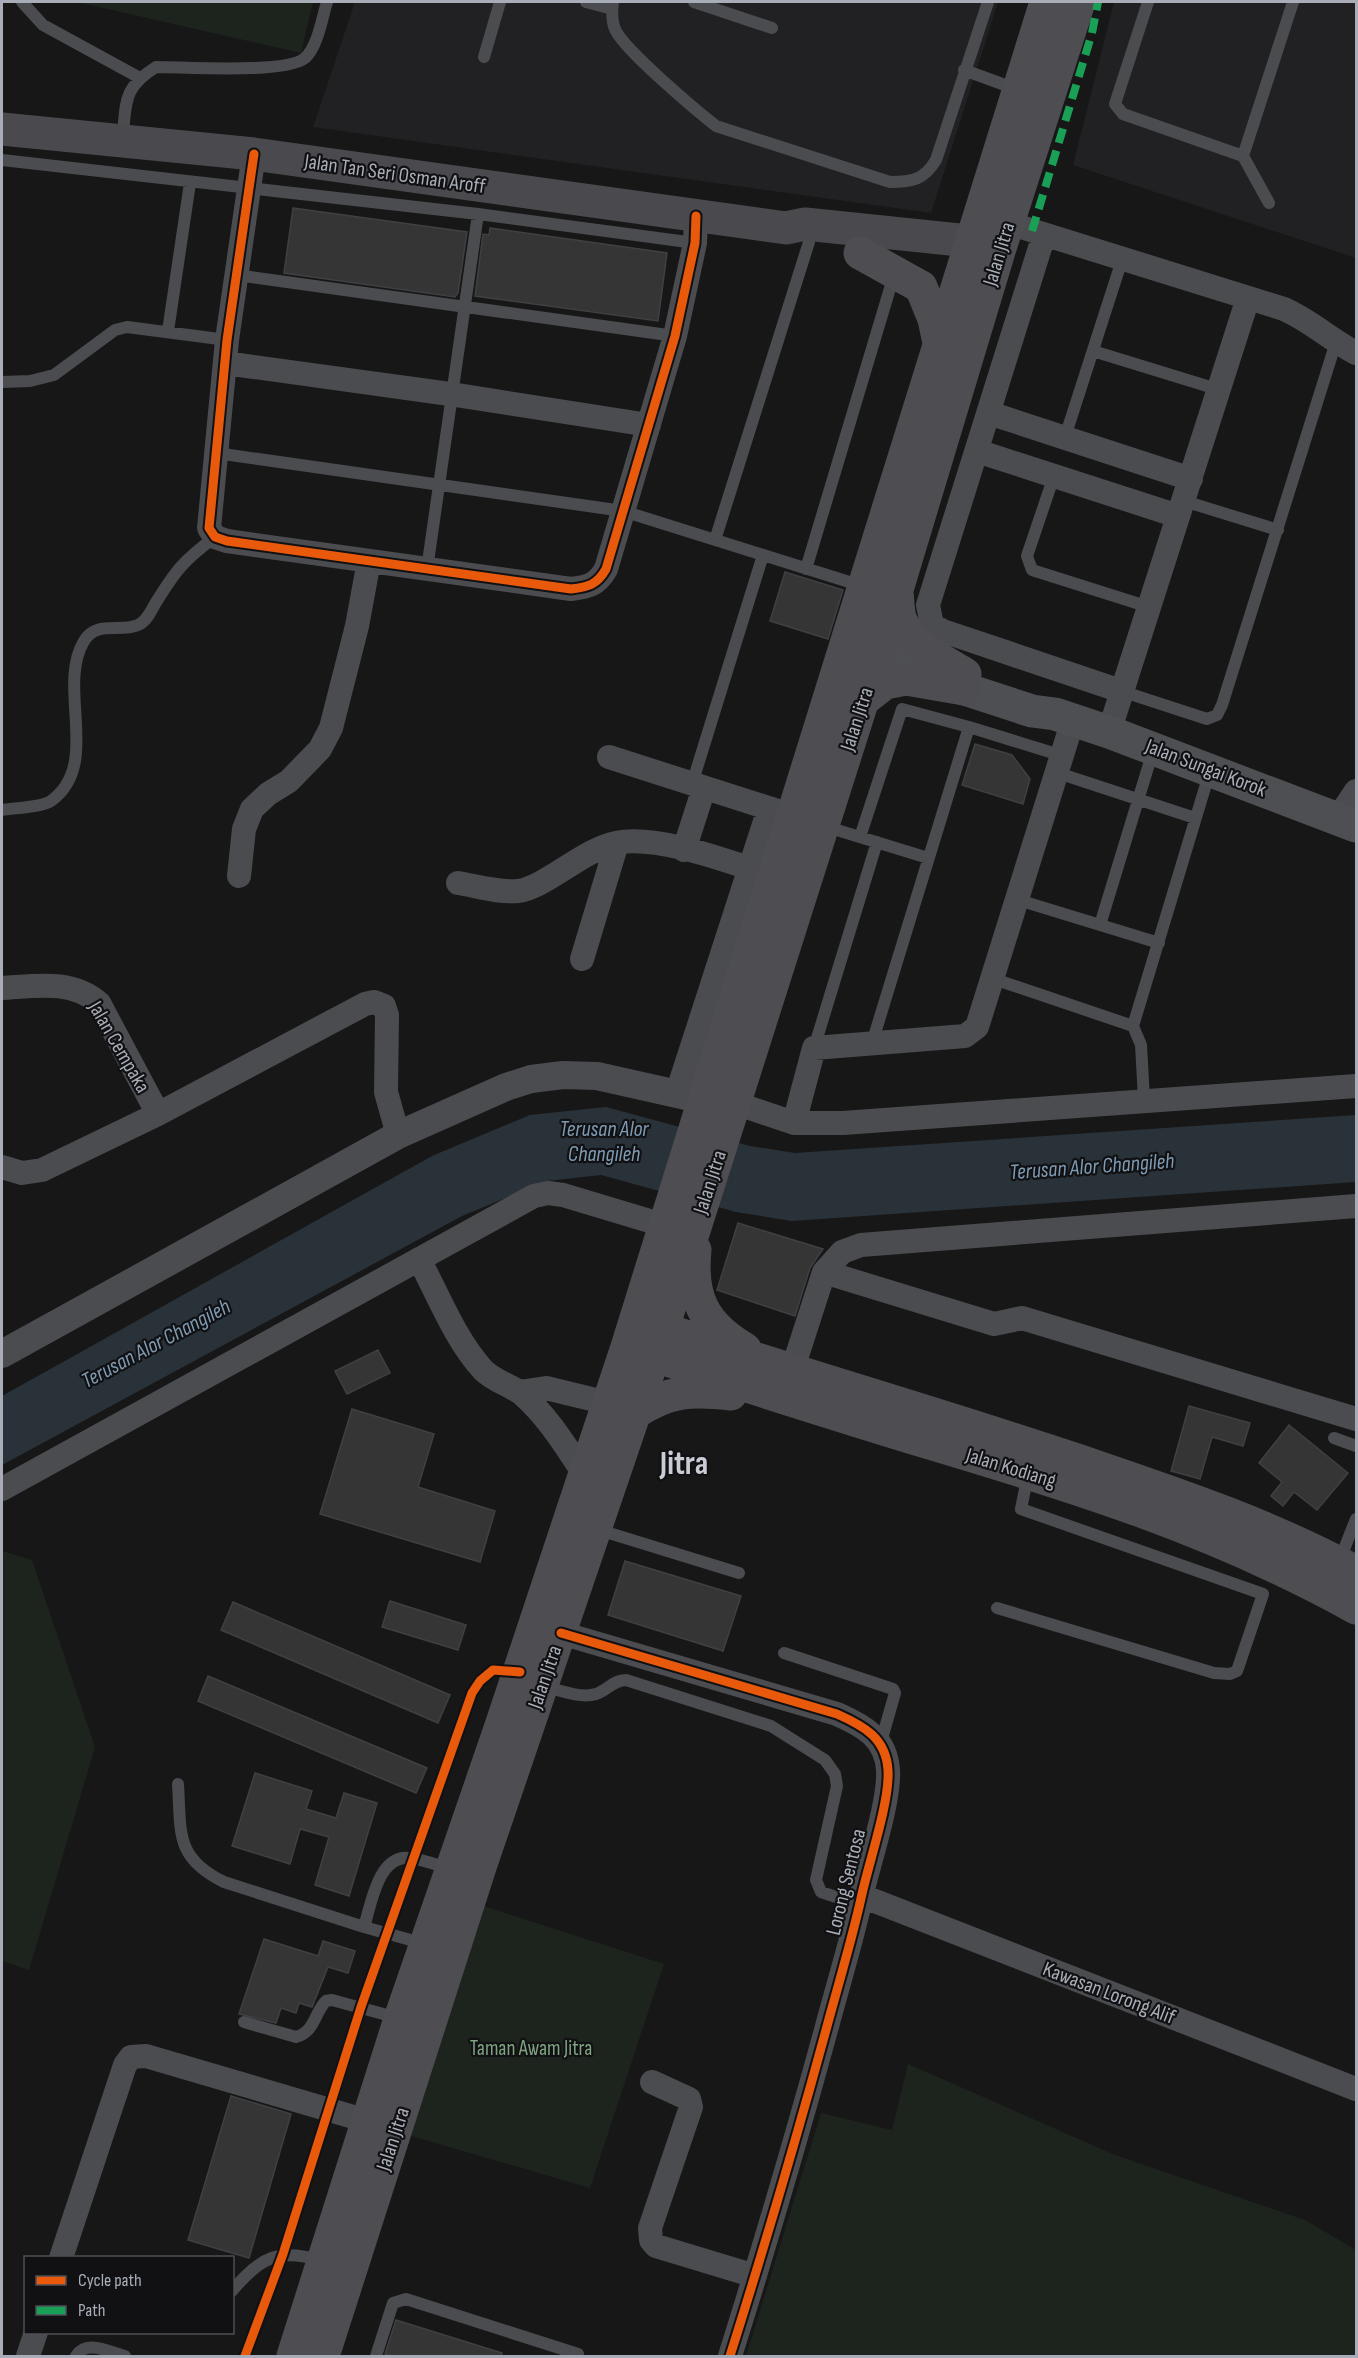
<svg xmlns="http://www.w3.org/2000/svg" width="1358" height="2358" font-family="'Sofia Sans Condensed',sans-serif">
<rect width="100%" height="100%" fill="#171717"/>
<path fill="#212123" d="M355 2H998L931 213 313 127Z
M1114 2H1356V258L1073 165Z"/>
<path fill="#1d241e" d="M77 2H313L301 53Z
M2 1551 32 1560 95 1747 29 1970 2 1961Z
M474 1903 664 1964 590 2188 398 2132Z
M908 2064 1115 2155 1305 2220 1356 2250V2356H746L821 2113 892 2130Z"/>
<path fill="#2a3239" d="M606 1107 750 1146 795 1153 1356 1115V1182L792 1221 736 1212 601 1175 547 1181 462 1216 2 1465V1396L432 1156 530 1115Z"/>
<path fill="#353536" stroke="#3f4043" stroke-width="1.5" d="M293 208 467 232 458 293 455 297 284 273Z
M490 228 667 253 658 321 475 296 483 234 489 235Z
M785 572 843 590 828 639 770 621Z
M975 744 1012 755 1030 779 1023 804 962 785Z
M738 1223 823 1249 810 1268 795 1316 717 1290Z
M378 1350 390 1373 347 1394 335 1371Z
M1189 1406 1250 1423 1243 1446 1212 1437 1200 1479 1171 1471Z
M352 1409 434 1434 418 1487 495 1511 480 1562 320 1514Z
M1289 1425 1348 1473 1317 1510 1294 1492 1283 1506 1271 1496 1282 1482 1259 1463Z
M625 1561 741 1596 723 1651 608 1615Z
M390 1601 466 1625 458 1650 382 1627Z
M233 1602 450 1695 438 1723 221 1630Z
M208 1676 427 1768 416 1793 198 1701Z
M255 1773 312 1791 306 1809 336 1818 344 1793 377 1803 349 1896 315 1885 329 1837 300 1829 290 1864 232 1846Z
M264 1939 318 1956 323 1941 355 1951 348 1973 328 1967 312 2007 299 2003 296 2013 281 2008 276 2023 239 2014Z
M231 2096 291 2114 249 2258 188 2240Z
M396 2320 502 2353 501 2356H392L385 2354Z"/>
<g fill="none" stroke-linecap="round" stroke-linejoin="round">
<path stroke="#4b4c50" stroke-width="12" d="M22 2 43 25 140 78
M586 2 612 9
M613 2C612 10 612 22 615 29 623 49 697 111 716 126L890 182C912 182 924 180 936 160L988 2
M694 2 772 28
M1148 2 1115 104 1123 114 1243 156 1269 203
M484 57 500 2
M964 70 1016 89
M122 141C127 103 121 89 156 67 186 67 286 74 305 58 318 46 322 18 327 2
M1243 156 1293 2
M2 160 478 214 695 243
M236 275 675 336
M168 331 190 183
M1093 351 1220 390
M2 382 30 381 54 375 115 330 127 327 227 340
M1065 437 1122 260
M216 453 623 511 862 586
M1054 476 1027 556 1032 570 1149 607
M1184 501 1278 530
M715 540 809 242
M427 569 478 214
M806 569 894 275
M1121 691 1207 719 1217 715 1222 705 1336 342
M969 727 1063 756
M1058 773 1195 818
M692 784 763 555
M2 810C13 808 43 807 51 801 102 764 56 688 84 641 96 620 120 633 138 625 147 621 151 611 155 604 176 570 183 561 215 537
M824 826 928 858
M860 837 902 709 969 727 872 1043
M1015 899 1159 943
M1100 925 1153 751
M991 978 1133 1026
M814 1048 877 842
M1144 1099 1141 1045 1133 1026 1210 771
M1334 1438 1356 1446
M596 1529 739 1573
M1339 1562 1356 1519
M997 1608 1214 1673 1230 1674 1237 1671 1263 1594 1021 1509 1028 1474
M784 1653 893 1689 895 1693 881 1742
M543 1686C558 1690 581 1699 596 1694 608 1690 613 1680 626 1680L771 1726 825 1760 835 1774 837 1786 816 1880 821 1892 860 1905
M178 1784C181 1833 175 1858 224 1882L364 1927 425 1944
M364 1927C371 1905 378 1855 409 1858 422 1859 437 1865 450 1869
M244 2022 296 2037C315 2032 314 2013 326 2001L332 2000 398 2018
M232 2291C261 2256 279 2248 322 2261
M76 2356C86 2339 109 2352 125 2356
M376 2356 393 2303 406 2299 578 2354"/>
<path stroke="#4b4c50" stroke-width="24" d="M254 154 227 340 209 528 215 537 227 541 571 589C588 587 597 585 606 569L675 336 695 243 696 216
M1008 223 1284 309C1311 321 1331 340 1356 353
M1044 235 928 605 932 625 943 631 1121 691
M225 363 450 394 649 425
M989 413 1191 479
M977 451 1178 516
M1109 732 1248 298
M609 757 784 813
M1338 818 1356 791
M684 850 704 788
M239 876 244 829 252 809 268 794 289 781 320 749 331 728 357 626 369 561
M458 883C477 886 499 893 518 891 545 888 584 849 616 843 658 834 732 863 773 876
M582 959 617 843
M2 988C36 986 71 979 99 1003L158 1114
M677 1093 769 809
M735 1103 794 1123H843L1356 1086
M794 1123 814 1048 965 1036 977 1027 1073 720
M2 1167 22 1173 42 1170 158 1114 365 1004 374 1002 384 1006 387 1015 386 1092 398 1135
M419 1259C438 1295 455 1339 483 1370 494 1381 510 1385 522 1394 548 1417 565 1445 584 1474
M824 1272 994 1324 1022 1318 1356 1419
M792 1371 824 1272 842 1252 861 1245 1356 1206
M519 1392 546 1388 608 1403
M2 1489 534 1196 548 1193 563 1195 663 1225
M561 1633 837 1714C864 1726 886 1738 888 1770 890 1801 869 1862 862 1894 852 1940 838 1985 826 2030 796 2140 764 2248 730 2356
M862 1896 1356 2089
M652 2082 689 2099 691 2107 650 2228 651 2240 656 2246 755 2276
M61 2258 125 2065 131 2057 146 2056 367 2121
M28 2356 36 2332"/>
<path stroke="#4b4c50" stroke-width="28" d="M2 1354 398 1135 506 1087 531 1079 563 1075 597 1076 704 1100"/>
<path stroke="#4a4a4e" stroke-width="33" d="M2 129 254 154 786 228 805 224 969 241 999 248"/>
<path stroke="#4d4f52" stroke-width="33" d="M853 638 949 669
M937 680 1032 711 1055 714 1109 732 1356 826"/>
<path stroke="#4e4e52" stroke-width="33" d="M860 253 921 287 934 319 939 343
M897 593C898 601 898 613 901 621 913 646 942 660 965 674
M862 701 885 683 906 679 964 689
M695 1250C690 1298 704 1325 745 1349
M642 1322C789 1371 937 1413 1083 1462 1177 1494 1270 1525 1356 1572
M634 1349C728 1381 822 1410 916 1439 1071 1485 1214 1529 1356 1608
M636 1412C671 1390 691 1390 731 1394
M293 2356 400 2019 501 1726 627 1347 1046 2
M323 2356 481 1864 654 1356 880 646 1000 248 1079 2"/>
<path stroke="#1a9f57" stroke-width="8" stroke-dasharray="15 8" stroke-linecap="butt" d="M1032 231 1092 33 1098 2"/>
<defs>
<path id="cycleway" d="M254 154 227 340 209 528 215 537 227 541 571 589C588 587 597 585 606 569L675 336 695 243 696 216
M561 1633 837 1714C864 1726 886 1738 888 1770 890 1801 869 1862 862 1894 852 1940 838 1985 826 2030 796 2140 764 2248 730 2356
M245 2356 283 2254 361 2007 472 1693 480 1681 493 1670 520 1672"/>
</defs>
<use href="#cycleway" stroke="#111113" stroke-width="13"/>
<use href="#cycleway" stroke="#e8590c" stroke-width="9"/>
</g>
<g text-anchor="middle" dominant-baseline="central" stroke-width="4.5" stroke-linejoin="round" paint-order="stroke">
<g font-size="21" fill="#a8adb8" stroke="#111113">
<text transform="translate(395 174) rotate(8)">Jalan Tan Seri Osman Aroff</text>
<text transform="translate(999 254) rotate(-73)">Jalan Jitra</text>
<text transform="translate(857 719) rotate(-72)">Jalan Jitra</text>
<text transform="translate(1206 768) rotate(21)">Jalan Sungai Korok</text>
<text transform="translate(119 1047) rotate(60)">Jalan Cempaka</text>
<text transform="translate(710 1182) rotate(-72)">Jalan Jitra</text>
<text transform="translate(1011 1468) rotate(17)">Jalan Kodiang</text>
<text transform="translate(545 1677) rotate(-71)">Jalan Jitra</text>
<text transform="translate(846 1882) rotate(-76)">Lorong Sentosa</text>
<text transform="translate(1109 1993) rotate(21)">Kawasan Lorong Alif</text>
<text transform="translate(393 2139) rotate(-72)">Jalan Jitra</text>
</g>
<g font-size="21" fill="#7fa381" stroke="#111113">
<text x="531" y="2048">Taman Awam Jitra</text>
</g>
<g font-size="22" font-style="italic" fill="#7f9bb3" stroke="#111113">
<text x="604" y="1129">Terusan Alor<tspan x="604" dy="25">Changileh</tspan></text>
<text transform="translate(1092 1167) rotate(-4)">Terusan Alor Changileh</text>
<text transform="translate(156 1344) rotate(-28)">Terusan Alor Changileh</text>
</g>
<g font-size="33" font-weight="bold" fill="#c9ccd4" stroke="#111113">
<text x="684" y="1464">Jitra</text>
</g>
</g>
<rect width="1358" height="2358" fill="none" stroke="#a8adb8" stroke-width="6"/>
<rect x="24" y="2256" width="210" height="78" fill="#111113" stroke="#4d4f55" stroke-width="1.5"/>
<rect x="36" y="2276" width="30" height="9" fill="#e8590c" stroke="#4d4f55" stroke-width="1.5"/>
<text x="78" y="2286" font-size="18" fill="#a8adb8">Cycle path</text>
<rect x="36" y="2306" width="30" height="9" fill="#1a9f57" stroke="#4d4f55" stroke-width="1.5"/>
<text x="78" y="2316" font-size="18" fill="#a8adb8">Path</text>
</svg>
